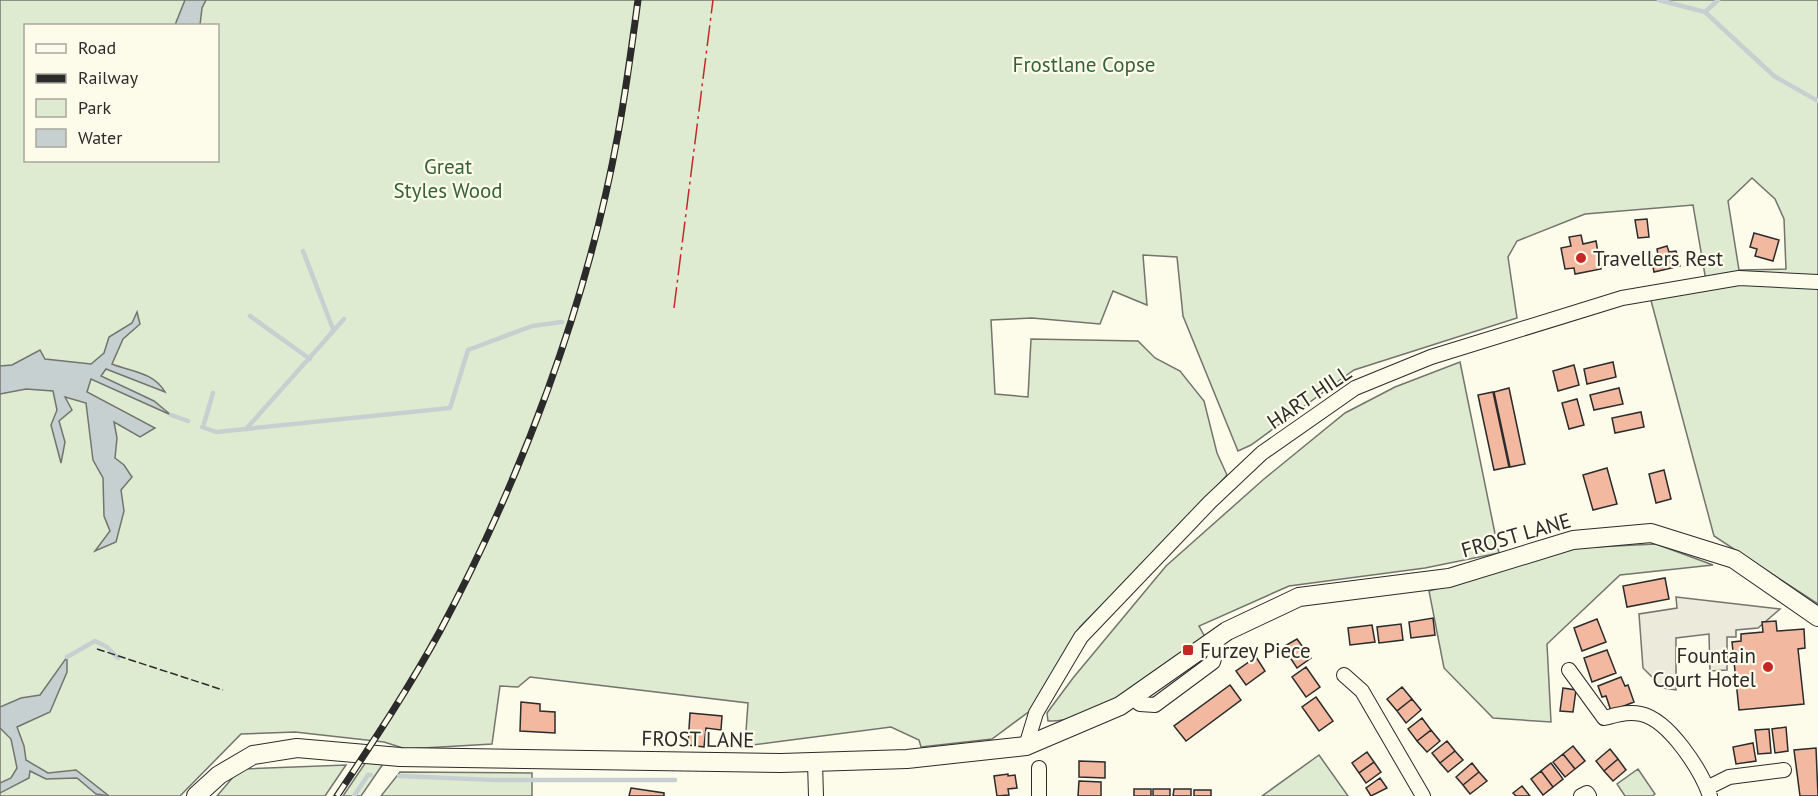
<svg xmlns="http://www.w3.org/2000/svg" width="1818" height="796" font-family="'PT Sans',sans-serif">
<rect width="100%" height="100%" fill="#fdfbea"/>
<path fill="#deebd1" stroke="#74746e" stroke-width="1.5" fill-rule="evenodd" d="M0 0H1818V604L1714 536 1649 293 1706 281 1693 205 1585 214 1517 241 1508 257 1517 318 1354 370 1251 445 1238 451 1183 316 1177 257 1143 255 1147 305 1113 291 1100 324 1032 318 991 320 995 394 1028 397 1031 339 1138 341 1155 358 1180 371 1204 401 1217 453 1227 475 1187 519 1080 627 1038 705 992 739 921 747 919 740 891 727 745 746 748 703 530 677 518 687 500 686 492 744 406 749 384 742 295 732 241 734 180 796H0ZM26 26H218V160H26ZM1752 178 1775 199 1784 219 1786 269 1739 270 1728 201Z
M1460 362 1499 553 1425 568 1289 586 1199 626 1205 637C1167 665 1096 723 1048 721L1047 713 1073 678 1166 566 1264 479 1345 413 1395 387Z
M1656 544 1713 565 1620 575 1547 644 1551 722 1493 718 1444 668 1429 591 1575 548Z
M1319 755 1348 796H1262Z
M366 762 383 764 361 796H343Z
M346 765 325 796H217L240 769Z
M1638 769 1655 794 1652 796H1625L1617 784Z
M400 772 532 773V796H381Z"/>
<path fill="#eceadb" stroke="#74746e" stroke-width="1.5" d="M1676 597 1780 609 1758 628 1736 630V637H1727V670L1710 671 1709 634 1676 638V690L1663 688 1643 668 1639 614 1677 608Z"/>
<path fill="#c7d0d0" stroke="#74746e" stroke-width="1.5" d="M185 0H206L202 8 200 25H175Z
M137 312 140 324 123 339 112 364C132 372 153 372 165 392L106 369 101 376 154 401 171 415 91 379 87 392 155 428 140 437 114 422 117 438 115 458 124 465 132 477 121 490 124 511 116 542 95 551 110 531 104 516 103 478 93 460 86 403 65 397 72 410 59 421 65 442 61 463 51 425 57 410 53 391 26 389 0 394V366L12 365 40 350 45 359 91 364 104 353 109 337 132 323Z
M67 657V672L50 712 17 727 24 746 26 760 48 773 76 770 109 796 96 794 77 778 46 779 30 771 29 778 0 793V783L11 778 17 768 11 739 0 728V707L21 698 40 695Z"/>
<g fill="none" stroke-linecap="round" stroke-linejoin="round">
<path stroke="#c7d0d0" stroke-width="4.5" d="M1659 0 1705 12 1774 76 1818 101
M1705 12 1718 0
M303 251 333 329
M250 316 310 359
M171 415 188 421
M202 427 216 432 450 408 468 350 532 326 562 322
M203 427 213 393
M246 429 344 319
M67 657 95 641 107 647 118 658
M399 776 494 780H675
M354 796 368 775H371"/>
</g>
<path fill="#f2b8a0" stroke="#2b2b2b" stroke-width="1.5" d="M1647 219 1649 237 1638 238 1635 220Z
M1754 233 1779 240 1773 261 1755 256 1757 249 1750 247Z
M1581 235 1583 244 1596 241 1601 269 1575 274 1574 268 1565 269 1561 248 1571 246 1569 237Z
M1667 246 1669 252 1676 251 1680 266 1654 272 1651 257 1658 255 1657 249Z
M1613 362 1616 377 1587 384 1584 369Z
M1574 365 1579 385 1558 391 1553 371Z
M1509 388 1525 464 1510 467 1494 392Z
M1619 388 1623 404 1594 410 1590 395Z
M1493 392 1509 467 1494 470 1478 395Z
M1577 399 1584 425 1569 429 1562 403Z
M1641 412 1644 427 1615 433 1612 418Z
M1607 468 1617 504 1593 510 1583 475Z
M1664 470 1671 499 1656 503 1649 474Z
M1665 578 1669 599 1627 607 1623 586Z
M1433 618 1435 635 1411 638 1409 622Z
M1597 619 1606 642 1582 651 1574 628Z
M1776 621 1777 631 1804 629 1805 648 1798 649 1804 704 1739 710 1732 642 1741 641V634L1763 632 1762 622Z
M1401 624 1403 640 1379 643 1377 627Z
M1372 625 1375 642 1350 645 1348 628Z
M1297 639 1311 658 1297 668 1283 647Z
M1607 650 1616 673 1592 682 1584 658Z
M1256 657 1265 671 1246 685 1236 671Z
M1306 667 1320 687 1306 697 1292 677Z
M1621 677 1625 686 1628 685 1634 702 1611 711 1606 696 1602 697 1598 686Z
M1230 685 1241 700 1186 741 1174 726Z
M1402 687 1412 699 1397 711 1387 699Z
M1563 688 1576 690 1573 712 1560 711Z
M1316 697 1333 721 1319 731 1302 707Z
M1412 699 1421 710 1406 723 1397 711Z
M521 702 540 704V711L555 712V733L520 731Z
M690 713 722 716 721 730 706 728 704 747 688 745Z
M1422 718 1431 730 1417 741 1408 729Z
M1786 727 1788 751 1775 753 1772 729Z
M1769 729 1771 753 1758 754 1755 730Z
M1431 730 1440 741 1427 752 1417 741Z
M1447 741 1455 751 1440 763 1432 753Z
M1753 743 1756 761 1736 764 1733 747Z
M1573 746 1585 761 1575 769 1563 754Z
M1816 748 1818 796H1800L1794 750Z
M1610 749 1618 759 1604 771 1596 761Z
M1455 751 1463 760 1448 772 1440 763Z
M1367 752 1374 762 1359 773 1352 763Z
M1563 754 1575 769 1565 777 1553 762Z
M1618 759 1626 770 1613 781 1604 771Z
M1079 761 1105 762V778L1079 777Z
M1374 762 1381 772 1366 783 1359 773Z
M1472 763 1479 772 1463 785 1456 777Z
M1551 763 1563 779 1553 787 1541 771Z
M1541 771 1553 787 1543 795 1531 779Z
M1479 772 1487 781 1470 794 1463 785Z
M1008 774V776L1015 775 1017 788 1008 789 1009 795 997 796 994 776Z
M1380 778 1387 788 1371 796 1366 788Z
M1079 781 1101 782V796H1078Z
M1522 786 1530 796H1516L1513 793Z
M631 788 664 793V796H629Z
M1134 789H1151V796H1134Z
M1153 789H1170V796H1153Z
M1174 789H1191V796H1173Z
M1194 790H1211V796H1194Z"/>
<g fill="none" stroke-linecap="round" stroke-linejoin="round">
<defs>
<path id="street" d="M1569 670 1604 718C1617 715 1628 711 1641 714 1669 720 1701 770 1710 796
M1344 675 1362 691 1423 796
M1132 698 1140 704 1155 705 1213 662 1217 649 1216 639
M1026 746 1036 713 1081 637 1210 502 1262 453 1355 388 1431 357 1622 298 1739 278 1818 282
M815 762 816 796
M1707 788 1729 777 1784 770
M1039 796V768
M1581 796 1587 793 1589 796"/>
<path id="secondary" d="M196 796 219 775 253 755 297 748 400 757 781 763 907 759 1026 746 1120 706 1227 631 1299 597 1449 578 1573 540 1651 533 1734 559 1818 617"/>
</defs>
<use href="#street" stroke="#2b2b2b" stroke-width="16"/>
<use href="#secondary" stroke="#2b2b2b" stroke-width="20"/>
<use href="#street" stroke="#fdfbea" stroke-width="14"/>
<use href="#secondary" stroke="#fdfbea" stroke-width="18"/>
<defs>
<path id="rail" d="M337 796C373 742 409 688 440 631 521 479 587 305 618 134 626 90 632 45 638 0"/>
</defs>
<use href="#rail" stroke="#2b2b2b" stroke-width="7"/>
<use href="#rail" stroke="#fdfbea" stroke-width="4.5" stroke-dasharray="14" stroke-linecap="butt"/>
<path stroke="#2b2b2b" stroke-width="1.5" stroke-dasharray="8 3" stroke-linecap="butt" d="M97 649 223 690"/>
<path stroke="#c62828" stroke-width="1.5" stroke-dasharray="21 4.5 3 4.5" stroke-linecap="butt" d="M674 308 713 0"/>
</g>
<g fill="#c62828" stroke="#fdfbea" stroke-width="2">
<circle cx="1581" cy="258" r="6"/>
<rect x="1182" y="644" width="12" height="12" rx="3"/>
<circle cx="1768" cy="667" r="6"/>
</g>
<g text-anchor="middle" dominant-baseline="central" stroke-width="4.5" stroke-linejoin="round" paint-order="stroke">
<g font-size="21" fill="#34623c" stroke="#fdfbea">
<text x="1084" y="64">Frostlane Copse</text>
<text x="448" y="166">Great<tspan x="448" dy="24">Styles Wood</tspan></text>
</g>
<g font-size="21" fill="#2b2b2b" stroke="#fdfbea" text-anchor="start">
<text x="1593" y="258">Travellers Rest</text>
<text x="1200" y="650">Furzey Piece</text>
<text x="1756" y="655" text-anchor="end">Fountain<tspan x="1756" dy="24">Court Hotel</tspan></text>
</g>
<g font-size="21" fill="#2b2b2b" stroke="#fdfbea">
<text transform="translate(1309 397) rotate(-34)">HART HILL</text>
<text transform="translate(1516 535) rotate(-16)">FROST LANE</text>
<text transform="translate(698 739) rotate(1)">FROST LANE</text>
</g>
</g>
<rect x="24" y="24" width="195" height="138" fill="#fdfbea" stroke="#a9a89e" stroke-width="1.5"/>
<rect x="36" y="44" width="30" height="9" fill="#fdfbea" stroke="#a9a89e" stroke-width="1.5"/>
<text x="78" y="54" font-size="18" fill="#2b2b2b">Road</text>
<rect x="36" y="74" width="30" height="9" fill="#2b2b2b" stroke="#a9a89e" stroke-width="1.5"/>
<text x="78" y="84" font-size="18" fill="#2b2b2b">Railway</text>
<rect x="36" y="99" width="30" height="18" fill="#deebd1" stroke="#a9a89e" stroke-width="1.5"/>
<text x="78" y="114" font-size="18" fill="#2b2b2b">Park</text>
<rect x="36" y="129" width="30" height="18" fill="#c7d0d0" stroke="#a9a89e" stroke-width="1.5"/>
<text x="78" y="144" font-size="18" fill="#2b2b2b">Water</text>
</svg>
